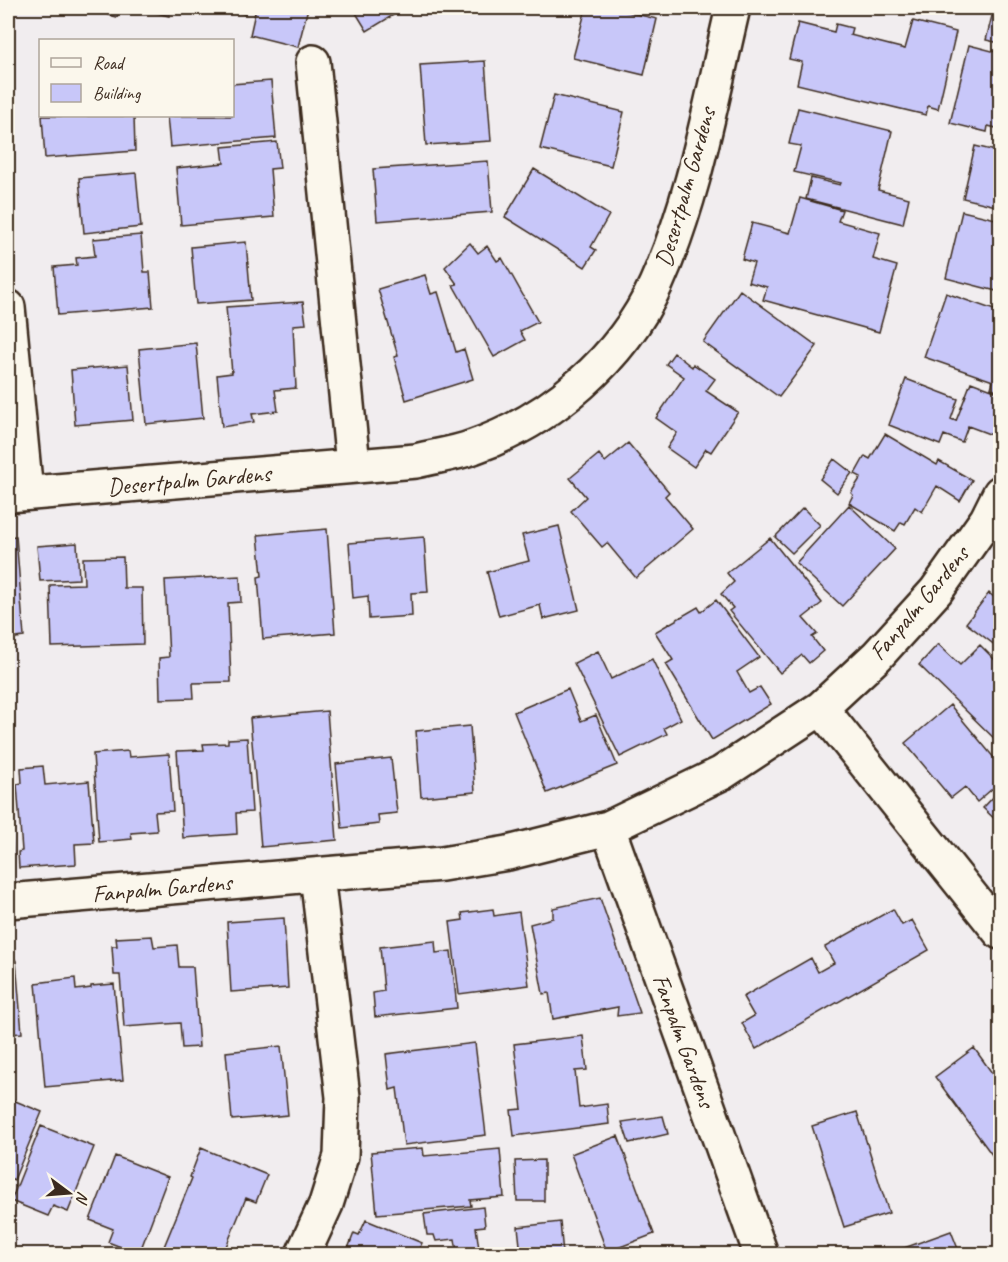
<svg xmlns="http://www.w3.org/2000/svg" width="1008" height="1262" font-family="Caveat,sans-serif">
<rect width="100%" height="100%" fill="#f1edef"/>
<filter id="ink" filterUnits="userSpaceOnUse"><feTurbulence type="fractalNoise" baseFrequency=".0167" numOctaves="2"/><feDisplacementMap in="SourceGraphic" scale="12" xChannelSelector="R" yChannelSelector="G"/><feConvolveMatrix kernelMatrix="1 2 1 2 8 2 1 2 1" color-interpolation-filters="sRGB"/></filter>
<g filter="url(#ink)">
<path fill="#c8c7f9" stroke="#3b2a1e" stroke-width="1.5" d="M83 8H120L117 17Z
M138 8H171L169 16Z
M218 8H247L245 14Z
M256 8H308L298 47 250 35Z
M353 8H405L367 31Z
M586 8H611L657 19 644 75 573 58Z
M994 8H1000V43L986 40Z
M913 21 956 32 938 109 928 106 926 115 797 84 802 62 789 59 798 23 834 32 836 24 852 28 850 35 905 49Z
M969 45 1000 53V129L988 126 987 132 950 123Z
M485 61 491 141 426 145 420 65Z
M271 81 276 138 170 147 167 116H232V84Z
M554 95 624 112 611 166 540 149Z
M798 108 892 131 878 190 909 198 903 224 806 199 811 178 840 185 841 183 794 172 801 146 789 144Z
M42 116H134L135 151 45 158Z
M277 142 280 168 270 169 274 217 181 225 176 168 224 163 222 147Z
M975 146 1000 152V207L963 198Z
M488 161 492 212 377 221 373 169Z
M534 169 609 215 591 247 596 250 585 267 505 217Z
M136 173 141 227 84 233 79 178Z
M800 198 842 210 838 221 880 233 873 259 897 266 879 332 763 300 767 287 748 282 754 263 742 259 752 223 790 233Z
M962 211 1000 220V292L946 278Z
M141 235 144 272H150L153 307 58 315 54 267 77 265 76 258 95 256 93 239Z
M246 242 251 300 196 304 191 247Z
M470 243 478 253 487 246 497 261 502 258 538 322 520 331 525 340 494 357 453 285 457 284 445 267Z
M425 275 431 294 438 292 456 352 464 349 473 379 406 400 394 357 398 356 378 289Z
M740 290 817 346 779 397 703 342Z
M946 293 1000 312V391L991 388 993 381 924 357Z
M303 302 306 324 293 325 296 388 275 390 278 411 252 414 254 422 222 427 217 375 232 373 226 307Z
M196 343 203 418 146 424 139 349Z
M674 353 692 367 693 364 715 379 706 391 738 412 711 452 706 449 694 467 667 448 677 433 656 418 684 377 666 364Z
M128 365 133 420 75 425 71 370Z
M906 379 958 399 951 419 956 421 971 382 1000 393V414L992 435 968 426 962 442 944 435 940 445 889 425Z
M885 434 937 465 939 461 972 480 960 501 937 486 922 512 915 507 905 524 901 522 895 531 849 503 853 495 851 493 861 477 855 474 865 456 870 459Z
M628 443 669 492 665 496 693 529 636 578 607 543 602 547 571 511 586 497 570 478 599 454 605 462Z
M834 459 852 473 837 493 820 479Z
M849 505 895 549 842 606 796 563Z
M803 508 820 525 792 553 775 537Z
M559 526 579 610 543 619 540 605 499 616 487 572 529 561 522 535Z
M327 529 335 633 263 639 258 577 262 576 258 535Z
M16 536 24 637 8 639V537Z
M424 537 428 592 411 593 412 616 369 619 368 596 353 598 349 543Z
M770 538 822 603 803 618 817 634 812 637 823 651 809 663 802 655 780 673 729 611 733 608 721 594 734 582 727 573Z
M77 543 79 579 40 581 37 546Z
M123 557 124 588H142L143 644 52 647 50 585 84 584 83 558Z
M240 576 241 602 228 603 231 682 193 683 194 698 160 699 159 658 169 657 165 580Z
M989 593 1000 602V649L966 623Z
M716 600 759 657 737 672 749 693 760 687 771 704 712 740 666 664 673 660 655 632 698 607 701 612Z
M938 644 960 665 980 645 1000 665V744L919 665Z
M598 651 611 679 652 659 681 719 664 728 667 734 620 757 574 663Z
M568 689 581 721 596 715 617 765 547 793 514 712Z
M950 705 1000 765V782L977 802 965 787 951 798 905 743Z
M327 711 337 840 261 847 250 718Z
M470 726 475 792 421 797 416 731Z
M247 738 252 812 236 813 237 834 183 838 177 751 204 750 203 744 228 743V739Z
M128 751 129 757 169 754 173 811 155 812 157 831 131 833 132 839 99 842 93 754Z
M391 758 397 813 378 815 379 824 342 828 336 764Z
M43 766 45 785 89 781 94 843 75 844 76 864 19 868 18 852 22 851 17 784 22 783 21 768Z
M8 785 12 852 8 853Z
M1000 790V824L983 808Z
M600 898 640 1013 617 1016 618 1007 553 1019 549 993 543 994 530 924 553 918V908Z
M493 909 494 916 519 912 529 985 459 994 450 922 463 920 462 913Z
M893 909 902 925 912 920 929 950 756 1049 742 1023 754 1016 743 997 811 958 818 972 834 963 825 947Z
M284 918 288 988 231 992 227 922Z
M152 936 154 947 177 945 179 967H193L199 1047 182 1048 180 1023 124 1027 120 975H114L112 946H117L116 938Z
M435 941 436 953 451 951 457 1008 375 1017 373 993 384 991 380 947Z
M8 952 11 953 16 961 22 1033 8 1034Z
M75 978 76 990 91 988V986L114 984 123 1080 45 1087 36 983Z
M583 1036 587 1070 575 1071 579 1108 607 1104 609 1124 514 1136 511 1110 522 1109 514 1044Z
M475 1043 486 1135 404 1145 397 1088 390 1090 386 1054Z
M281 1046 288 1115 232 1120 226 1052Z
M974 1048 1000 1084V1161L998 1163 935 1077Z
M8 1098 42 1112 14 1180 8 1177Z
M857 1112 889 1213 844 1227 812 1126Z
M663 1116 668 1134 629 1143 622 1122Z
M41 1126 94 1147 68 1212 53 1206 48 1216 11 1201Z
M618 1136 654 1234 607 1252 571 1154Z
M201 1148 267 1175 256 1202 246 1198 223 1254H161L192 1178 190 1177Z
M423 1148 424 1156 500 1149 504 1197 470 1200 471 1206 377 1214 371 1152Z
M115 1156 168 1177 139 1254 108 1242 113 1229 90 1220Z
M544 1160V1201H517L515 1161Z
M483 1207 485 1226 476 1227 479 1249 457 1252 455 1239 436 1241 434 1235H427L424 1214Z
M366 1220 422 1243 417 1254H346L354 1233 359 1235Z
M560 1222 563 1254H521L518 1227Z
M951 1231 960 1254H893V1252Z"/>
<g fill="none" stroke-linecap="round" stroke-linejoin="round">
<defs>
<path id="minor" d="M313 62 353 465
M8 307 26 493
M8 495 416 461C435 456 455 454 473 447 551 420 622 359 656 284 695 197 711 100 733 8
M821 708 1000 932
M608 828 761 1254
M8 901 442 864 508 853 608 828 722 773 821 708 877 656 936 591 987 519 1000 493
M303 1254 326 1204 341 1156 343 1097 317 875"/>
</defs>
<use href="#minor" stroke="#3b2a1e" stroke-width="38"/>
<use href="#minor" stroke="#fbf7ec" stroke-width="33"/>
</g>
</g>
<g text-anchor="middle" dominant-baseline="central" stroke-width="5" stroke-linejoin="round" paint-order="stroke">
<g font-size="24" fill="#3b2a1e" stroke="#fbf7ec">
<text transform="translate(685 187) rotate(-74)">Desertpalm Gardens</text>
<text transform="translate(189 480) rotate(-5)">Desertpalm Gardens</text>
<text transform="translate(919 603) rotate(-50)">Fanpalm Gardens</text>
<text transform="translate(162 888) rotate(-5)">Fanpalm Gardens</text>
<text transform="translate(684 1041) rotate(70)">Fanpalm Gardens</text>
</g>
</g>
<rect width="1008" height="1262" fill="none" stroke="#fbf7ec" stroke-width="30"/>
<rect x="15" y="15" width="978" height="1232" fill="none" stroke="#3b2a1e" stroke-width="2" filter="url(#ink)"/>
<rect x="39" y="39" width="195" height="78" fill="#fbf7ec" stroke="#aea59a" stroke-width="1.5"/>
<rect x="51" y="58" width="30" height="9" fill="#fbf7ec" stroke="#aea59a" stroke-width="1.5"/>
<text x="93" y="69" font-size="18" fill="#3b2a1e">Road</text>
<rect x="51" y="84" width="30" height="18" fill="#c8c7f9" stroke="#aea59a" stroke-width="1.5"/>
<text x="93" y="99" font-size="18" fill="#3b2a1e">Building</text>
<g transform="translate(69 1193) rotate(106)" stroke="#fbf7ec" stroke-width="4.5" paint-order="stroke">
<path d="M0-4.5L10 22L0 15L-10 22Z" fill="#3b2a1e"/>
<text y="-9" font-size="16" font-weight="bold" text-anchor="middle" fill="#3b2a1e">N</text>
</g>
</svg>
